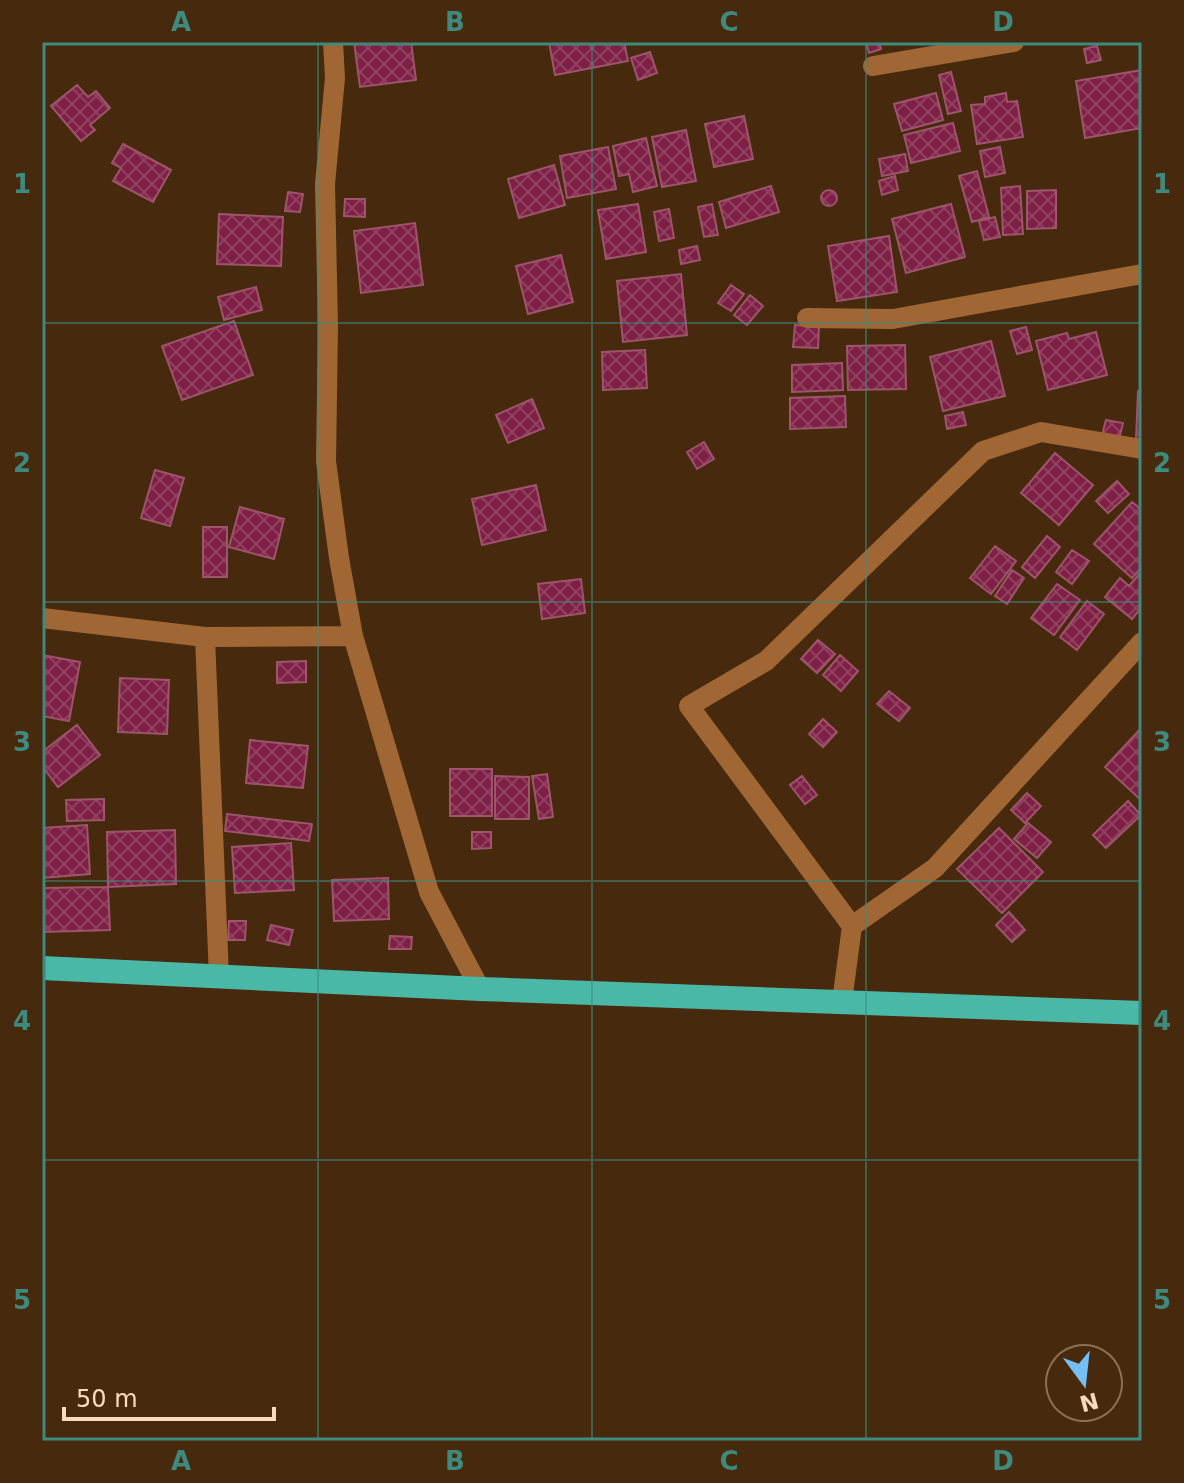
<svg xmlns="http://www.w3.org/2000/svg" width="1184" height="1483" font-family="'DejaVu Sans',sans-serif">
<defs>
<pattern id="building-cross-hatch" width="8" height="8" patternUnits="userSpaceOnUse" patternTransform="scale(2)"><rect width="8" height="8" fill="#7e2046"/><path d="M0 0l8 8M0 8l8-8" fill="none" stroke="#91405f"/></pattern>
</defs>
<rect width="100%" height="100%" fill="#47290e"/>
<path fill="url(#building-cross-hatch)" stroke="#9d556b" stroke-width="2" d="M354 42H411L416 80 360 87Z
M549 42H624L628 61 555 75Z
M866 42H879L881 49 869 53Z
M1097 46 1101 60 1087 63 1084 49Z
M650 52 657 73 638 80 631 58Z
M1142 70V128L1085 138 1076 81Z
M951 72 961 111 948 114 939 75Z
M77 85 88 97 96 91 110 108 90 125 95 130 81 141 51 106Z
M936 93 943 120 902 131 894 104Z
M1006 93 1007 102 1017 101 1023 137 977 144 971 105 985 104V97Z
M744 116 753 159 714 167 705 124Z
M953 123 960 151 911 163 904 135Z
M686 130 696 181 662 187 652 137Z
M646 138 657 186 633 192 629 174 619 176 613 146Z
M123 144 171 170 153 202 113 181 121 168 112 163Z
M608 147 616 189 567 198 560 156Z
M1000 147 1005 173 985 177 980 151Z
M905 154 908 171 882 176 879 159Z
M554 165 565 205 519 218 508 179Z
M977 171 989 217 972 222 959 176Z
M895 176 898 190 882 195 879 181Z
M771 186 779 212 726 228 719 202Z
M1020 186 1023 234 1003 235 1001 188Z
M1056 190V228L1027 229V191Z
M821 198a8 8 0 1 1 16 0a8 8 0 1 1-16 0Z
M288 192 303 194 300 212 285 211Z
M345 199H365V217L344 216Z
M638 204 646 252 606 259 598 210Z
M712 204 718 235 704 237 698 207Z
M951 204 965 257 906 273 892 219Z
M669 209 674 238 659 241 654 212Z
M219 214 283 217 281 266 217 264Z
M995 217 1000 237 984 240 979 221Z
M415 223 423 285 361 293 354 231Z
M889 236 897 292 837 301 828 246Z
M697 246 700 260 681 264 679 250Z
M561 255 573 302 528 314 516 266Z
M681 274 687 335 623 342 617 281Z
M731 285 744 294 731 311 718 303Z
M256 287 262 310 224 320 218 297Z
M750 295 763 306 747 325 734 315Z
M234 321 253 375 182 400 162 346Z
M795 325 819 327 818 348 793 347Z
M1026 327 1032 350 1017 354 1010 331Z
M1096 332 1107 375 1048 390 1036 341 1067 333 1069 339Z
M991 341 1005 396 943 411 930 357Z
M905 345 906 389 848 390 847 346Z
M645 350 647 388 603 390 602 352Z
M842 363 843 390 792 392V365Z
M1138 391 1142 392V439H1136Z
M845 396 846 427 790 429V398Z
M532 399 544 428 508 443 496 415Z
M963 412 966 425 947 429 945 416Z
M1106 420 1123 423 1119 439 1102 435Z
M704 442 714 459 697 469 687 452Z
M1055 453 1093 485 1059 525 1021 493Z
M155 470 184 478 170 526 141 518Z
M1117 481 1129 494 1108 513 1096 501Z
M536 485 546 530 482 545 472 499Z
M1132 502 1142 510V567L1132 578 1094 544Z
M240 507 284 519 274 559 229 547Z
M203 527H227V577H203Z
M1047 536 1060 547 1035 578 1022 567Z
M995 546 1016 561 991 594 970 578Z
M1072 550 1089 561 1072 584 1056 572Z
M1012 570 1024 578 1007 604 995 596Z
M1140 573 1142 575V607L1132 619 1105 597 1120 578 1129 586Z
M581 579 585 613 542 619 538 584Z
M1057 584 1080 600 1054 635 1031 618Z
M1087 601 1104 614 1077 650 1060 637Z
M818 640 835 654 817 673 801 659Z
M42 655 80 662 69 721 42 716Z
M840 655 858 671 841 691 823 675Z
M306 661V682L277 683V662Z
M120 678 169 680 167 734 118 732Z
M889 691 910 708 899 721 877 704Z
M823 719 837 732 823 747 809 734Z
M77 725 100 755 58 787 42 766V752Z
M1142 727V801L1105 767Z
M250 740 308 746 303 788 246 783Z
M450 769H492V816H450Z
M547 774 553 817 539 819 532 776Z
M495 776 529 777V819H495Z
M802 776 817 795 805 804 790 785Z
M1027 793 1041 806 1025 823 1011 810Z
M104 799V820L67 821 66 800Z
M1128 801 1141 815 1106 848 1093 835Z
M227 814 312 824 309 841 225 831Z
M1028 823 1051 842 1037 858 1014 839Z
M87 825 90 874 42 878V828Z
M999 828 1043 872 1002 913 957 869Z
M175 830 176 884 108 887 107 832Z
M472 832H491V848L472 849Z
M291 843 294 890 235 893 232 847Z
M388 878 389 919 334 921 332 880Z
M108 887 110 930 42 932V888Z
M1009 912 1025 930 1012 942 996 925Z
M229 921H246L245 940H228Z
M271 925 293 930 289 945 267 940Z
M390 936 412 937 411 949H389Z"/>
<g fill="none" stroke-linecap="round" stroke-linejoin="round">
<path stroke="#a06734" stroke-width="20" d="M333 42 335 78 325 184 328 327 326 461 339 558 353 636 429 892 480 989
M873 66 1014 42
M807 318 893 319 1142 274
M42 618 205 637 219 977
M205 637 353 636
M852 926 689 706 766 661 983 451 1041 432 1142 449
M842 1002 852 926 935 868 1142 642"/>
<path stroke="#49b8a6" stroke-width="24" d="M42 968 480 989 1142 1013"/>
</g>
<path fill="none" stroke="#3e8a7e" stroke-width="2" stroke-opacity="0.55" d="M318 42V1441M592 42V1441M866 42V1441M42 323H1142M42 602H1142M42 881H1142M42 1160H1142"/>
<rect width="1184" height="1483" fill="none" stroke="#47290e" stroke-width="88"/>
<g transform="translate(1084 1383) rotate(165)"><circle r="38" fill="#47290e" stroke="#8e7055" stroke-width="2"/>
<path d="M0-6L14 30L0 20L-14 30Z" fill="#74c0f6"/>
<text y="-12" font-size="22" font-weight="bold" text-anchor="middle" fill="#f9dac0">N</text>
</g>
<path d="M64 1407v12h210v-12" fill="none" stroke="#f9dac0" stroke-width="4"/>
<text x="76" y="1407" font-size="24" fill="#f9dac0" stroke="#47290e" stroke-width="6" paint-order="stroke">50 m</text>
<rect x="44" y="44" width="1096" height="1395" fill="none" stroke="#3e8a7e" stroke-width="3"/>
<g font-size="26" text-anchor="middle" font-weight="bold" fill="#3e8a7e">
<text x="181" y="31">A</text>
<text x="455" y="31">B</text>
<text x="729" y="31">C</text>
<text x="1003" y="31">D</text>
<text x="22" y="193">1</text>
<text x="1162" y="193">1</text>
<text x="22" y="472">2</text>
<text x="1162" y="472">2</text>
<text x="22" y="751">3</text>
<text x="1162" y="751">3</text>
<text x="22" y="1030">4</text>
<text x="1162" y="1030">4</text>
<text x="22" y="1309">5</text>
<text x="1162" y="1309">5</text>
<text x="181" y="1470">A</text>
<text x="455" y="1470">B</text>
<text x="729" y="1470">C</text>
<text x="1003" y="1470">D</text>
</g>
</svg>
